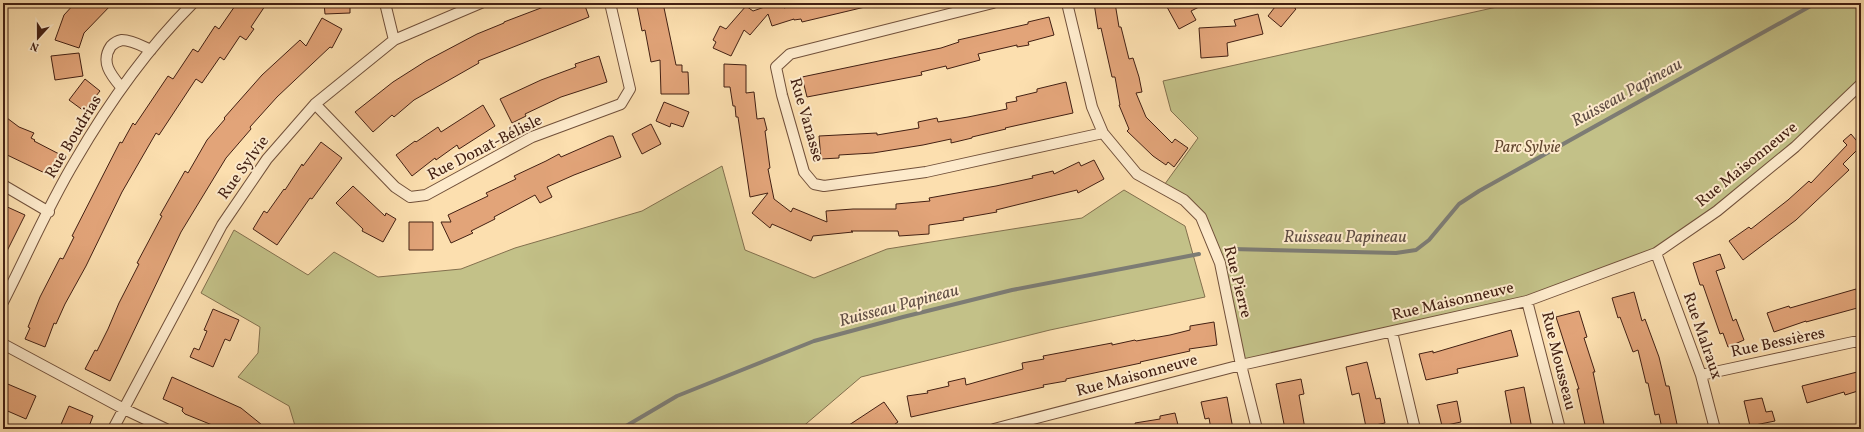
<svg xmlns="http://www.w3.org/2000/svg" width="1864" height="432" font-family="Vollkorn,serif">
<rect width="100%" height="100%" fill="#fcdfaf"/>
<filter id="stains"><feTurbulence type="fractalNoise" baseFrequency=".005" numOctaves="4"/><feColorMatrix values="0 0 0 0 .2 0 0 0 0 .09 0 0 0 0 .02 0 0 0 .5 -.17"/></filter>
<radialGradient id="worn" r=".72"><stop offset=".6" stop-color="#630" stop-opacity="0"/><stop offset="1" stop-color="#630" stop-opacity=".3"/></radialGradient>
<path fill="#c3c188" stroke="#83704e" d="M1515 3H1861V84L1795 147 1656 253 1527 301 1241 365 1220 263 1201 217 1162 188 1198 138 1171 111 1163 81Z
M722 166 745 250 814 278 887 249 1082 218 1124 190 1185 226 1205 297 1050 330 861 377 800 429H296L289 406 238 377 258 353 260 327 201 293 234 230 308 275 334 252 378 277 461 269 515 248 642 211Z"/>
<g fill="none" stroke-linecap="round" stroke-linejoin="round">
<path stroke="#7d7c74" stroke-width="4" d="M1232 249 1396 253 1416 250 1429 240 1459 204 1479 191 1816 3
M621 429 677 396 814 341 903 317 1012 290 1199 254"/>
</g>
<path fill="#e2a479" stroke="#432013" d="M75 3H113L84 33 79 48 55 40 64 15Z
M237 3H267L251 27 254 29 246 40 240 36 224 60 220 57 202 83 196 79 159 135 156 133 122 192 86 266 65 304 56 324 54 323 45 347 25 339 30 328 28 327 40 297 60 258 63 259 74 237 72 236 120 142 122 143 133 123 135 125 168 76 173 79 193 49 198 52 215 26 219 29Z
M324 3H350V13L325 14Z
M554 3H584L589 17 478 61 479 63 414 100 394 117 392 115 373 132 355 112 393 82 426 61 477 34 504 23V22Z
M651 3H663L676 65H682V72H688L689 94H661L660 60 651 62 645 30 642 31 637 6Z
M776 3H782L784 8 801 3H864L865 7 802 22 801 19 794 20V19L772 26 768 14 750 35 744 30 731 56 713 48 716 42 713 40 720 26 726 29 746 6 753 11Z
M1094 3H1115L1119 27H1121L1129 59 1133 58 1139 77 1142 92 1136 93 1146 117 1172 143 1175 139 1188 148 1174 167 1168 162 1166 165 1153 156 1127 131 1129 129 1119 105H1120L1115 77H1112L1101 28 1098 29Z
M1175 3H1207L1191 11 1196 20 1179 29 1167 7Z
M1278 3H1288L1296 9 1281 27 1268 16Z
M1258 14 1263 34 1227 43 1228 56 1201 58 1199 28 1236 26 1234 20Z
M1049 17 1054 35 1028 42 1029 45 1017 47V45L978 54 980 60 947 69 946 66 921 72 922 75 807 97 802 77 941 48 959 42 958 40 1028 24V22Z
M322 18 342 29 332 48 330 47 277 97 250 127 251 129 226 158 181 232 110 381 85 369 95 350 97 351 108 329 119 303 139 264 137 263 162 216 160 215 185 171 188 173 207 140 225 119 224 118 262 75 300 40 306 46Z
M79 53 83 76 55 80 51 56Z
M599 56 607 82 561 97 525 114 526 116 512 123 500 99 541 80 576 67 575 64Z
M724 64 746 65V93L754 92 757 119 764 118 767 130 765 131 770 168 768 169 774 199 791 212 793 208 827 222 826 211 853 209H896V204L930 201 929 198 996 186 1033 178 1032 176 1053 171 1054 174 1079 162 1081 166 1094 160 1104 179 1078 193 1077 190 996 210 997 212 963 218 964 220 929 225V234L899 236 898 231H851L853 232 813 236 811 241 772 224 770 228 752 213 768 193 750 197 738 117H736L735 106H733L730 87H724Z
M85 79 100 91 84 111 69 100Z
M1066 82 1073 113 1005 128 1006 129 972 137V138L951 143V139L923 145 873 153 839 155V158L821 159 819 136 877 133V135L919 128 918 122 937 118 938 122 968 117 1007 109 1006 103 1017 101 1016 97 1037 92V89Z
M664 102 689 112 683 127 671 123 670 127 656 121Z
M483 105 495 126 459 149 457 145 436 160 435 158 412 176 396 155 415 141 416 142 438 127 441 132Z
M3 115 19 127 34 133 31 138 35 140 34 141 61 155 51 176 3 153Z
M651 124 661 144 642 154 632 134Z
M1851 134 1861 146 1843 164 1849 170 1796 220 1743 260 1729 241 1749 227 1751 229 1788 200 1809 181 1811 183 1847 145 1843 141Z
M609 136H613L621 157 574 175 547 187 552 197 540 203 535 195 494 217 495 219 471 231 473 233 451 243 441 222H451L448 215 488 196 486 193 516 179 514 176 546 161 559 154 561 157Z
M321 142 342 158 312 199 310 198 277 245 253 229 264 211 267 213 284 189 285 190 302 164 303 166Z
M353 186 385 216 386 213 396 219 383 242 362 231 363 229 336 203Z
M3 205 25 215 3 259Z
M409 222H433V250H409Z
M1720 254 1725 268 1716 271 1733 321 1736 319 1744 340 1728 347 1723 333 1720 334 1703 285H1700L1693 263Z
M1856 289 1861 307 1806 322V321L1774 332 1767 313 1789 306 1790 308Z
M1634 292 1642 321 1645 319 1659 357 1666 386H1669L1678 429H1662L1659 414 1655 415 1648 383H1646L1638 350 1633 352 1620 317 1618 318 1612 298Z
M213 309 239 320 230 341 225 339 213 367 190 357 194 348 199 350 207 331 204 330Z
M1579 311 1587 337 1584 338 1595 372H1593L1605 429H1586L1577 389H1579L1556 317Z
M1214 322 1217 345 1189 349 1190 351 1140 362 1141 363 1066 379V381L1043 385 1044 387 911 417 907 396 928 393 927 391 949 386 948 382 965 378 966 385 1023 369 1022 363 1044 359 1043 356 1112 343V345L1135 340 1136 341 1170 335 1190 330V326Z
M1511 330 1518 356 1457 369 1458 373 1426 380 1419 354 1433 351V353Z
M1367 362 1376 399 1380 398 1385 423 1366 427 1359 393 1352 395 1346 367Z
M1861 371V390L1845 395 1844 392 1807 403 1802 386Z
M172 377 241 408 267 429H222L185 414 182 411 183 408 163 399Z
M1301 379 1304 394 1299 395 1305 429H1285L1276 384Z
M3 382 36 396 26 419 3 409Z
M1524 387 1532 429H1512L1505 391Z
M1227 397 1233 429H1211L1209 418 1205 419 1201 402Z
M1762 398 1766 412 1772 411 1775 421 1750 426 1744 401Z
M1457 401 1461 422 1442 426 1437 405Z
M884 402 898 422 888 429H843Z
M69 406 93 416 88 429H59Z
M1175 413 1179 429H1136L1135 423 1160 419V416Z"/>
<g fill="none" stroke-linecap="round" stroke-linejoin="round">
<defs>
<path id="street" d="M385 3 394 40
M993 3 790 54 776 67 782 95 804 172 814 184 824 186 926 172 1103 133
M1067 3 1092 107 1103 133 1137 174 1184 200 1201 217 1220 263 1241 365 1257 429
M121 87C111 75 100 62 111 46 114 43 117 41 122 40 132 40 142 46 151 50
M315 104 395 187 410 197 426 195 532 137 621 104 630 89 610 3
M3 185 49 212
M1656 253 1701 375 1715 429
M1527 301 1560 429
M3 302C27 255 48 206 75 161 108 104 146 50 193 3
M1392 332 1415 429
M3 344 124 409 166 429
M1701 375 1853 342H1861
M113 429 222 225 267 159 315 104 394 40 481 3
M994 429 1241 365 1527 301 1656 253 1717 211 1795 147 1861 84"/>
</defs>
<use href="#street" stroke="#71503a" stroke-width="12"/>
<use href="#street" stroke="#fdeacb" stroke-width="10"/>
</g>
<g text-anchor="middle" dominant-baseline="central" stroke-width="4" stroke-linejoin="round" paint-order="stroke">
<g font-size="16" fill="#432013" stroke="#fdeacb">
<text transform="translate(806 120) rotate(74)">Rue Vanasse</text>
<text transform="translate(74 137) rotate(-59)">Rue Boudrias</text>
<text transform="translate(485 148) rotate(-27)">Rue Donat-Bélisle</text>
<text transform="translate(1747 165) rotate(-39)">Rue Maisonneuve</text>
<text transform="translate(244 168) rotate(-54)">Rue Sylvie</text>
<text transform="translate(1237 282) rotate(76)">Rue Pierre</text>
<text transform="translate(1453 302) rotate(-13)">Rue Maisonneuve</text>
<text transform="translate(1702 336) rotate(71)">Rue Malraux</text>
<text transform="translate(1778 343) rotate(-12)">Rue Bessières</text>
<text transform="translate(1558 361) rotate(76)">Rue Mousseau</text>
<text transform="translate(1137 376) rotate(-15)">Rue Maisonneuve</text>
</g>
<g font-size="16" font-style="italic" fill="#634830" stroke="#fdeacb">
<text x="1527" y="148">Parc Sylvie</text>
</g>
<g font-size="17" font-style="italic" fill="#604e44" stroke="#fdeacb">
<text transform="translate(1627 93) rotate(-29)">Ruisseau Papineau</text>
<text x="1345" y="237">Ruisseau Papineau</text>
<text transform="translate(899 306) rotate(-15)">Ruisseau Papineau</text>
</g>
</g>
<rect width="1864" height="432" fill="none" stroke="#fcdfaf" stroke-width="16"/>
<rect x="4" y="4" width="1856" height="424" fill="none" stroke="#432013" stroke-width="2"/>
<rect x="8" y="8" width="1848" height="416" fill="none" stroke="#432013"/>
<g transform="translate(38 38) rotate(201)" stroke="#fdeacb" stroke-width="3" paint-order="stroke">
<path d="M0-3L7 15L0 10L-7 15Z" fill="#432013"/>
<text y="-6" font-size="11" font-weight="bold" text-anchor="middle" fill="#432013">N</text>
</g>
<rect width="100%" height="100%" filter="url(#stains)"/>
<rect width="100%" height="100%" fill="url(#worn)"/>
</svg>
